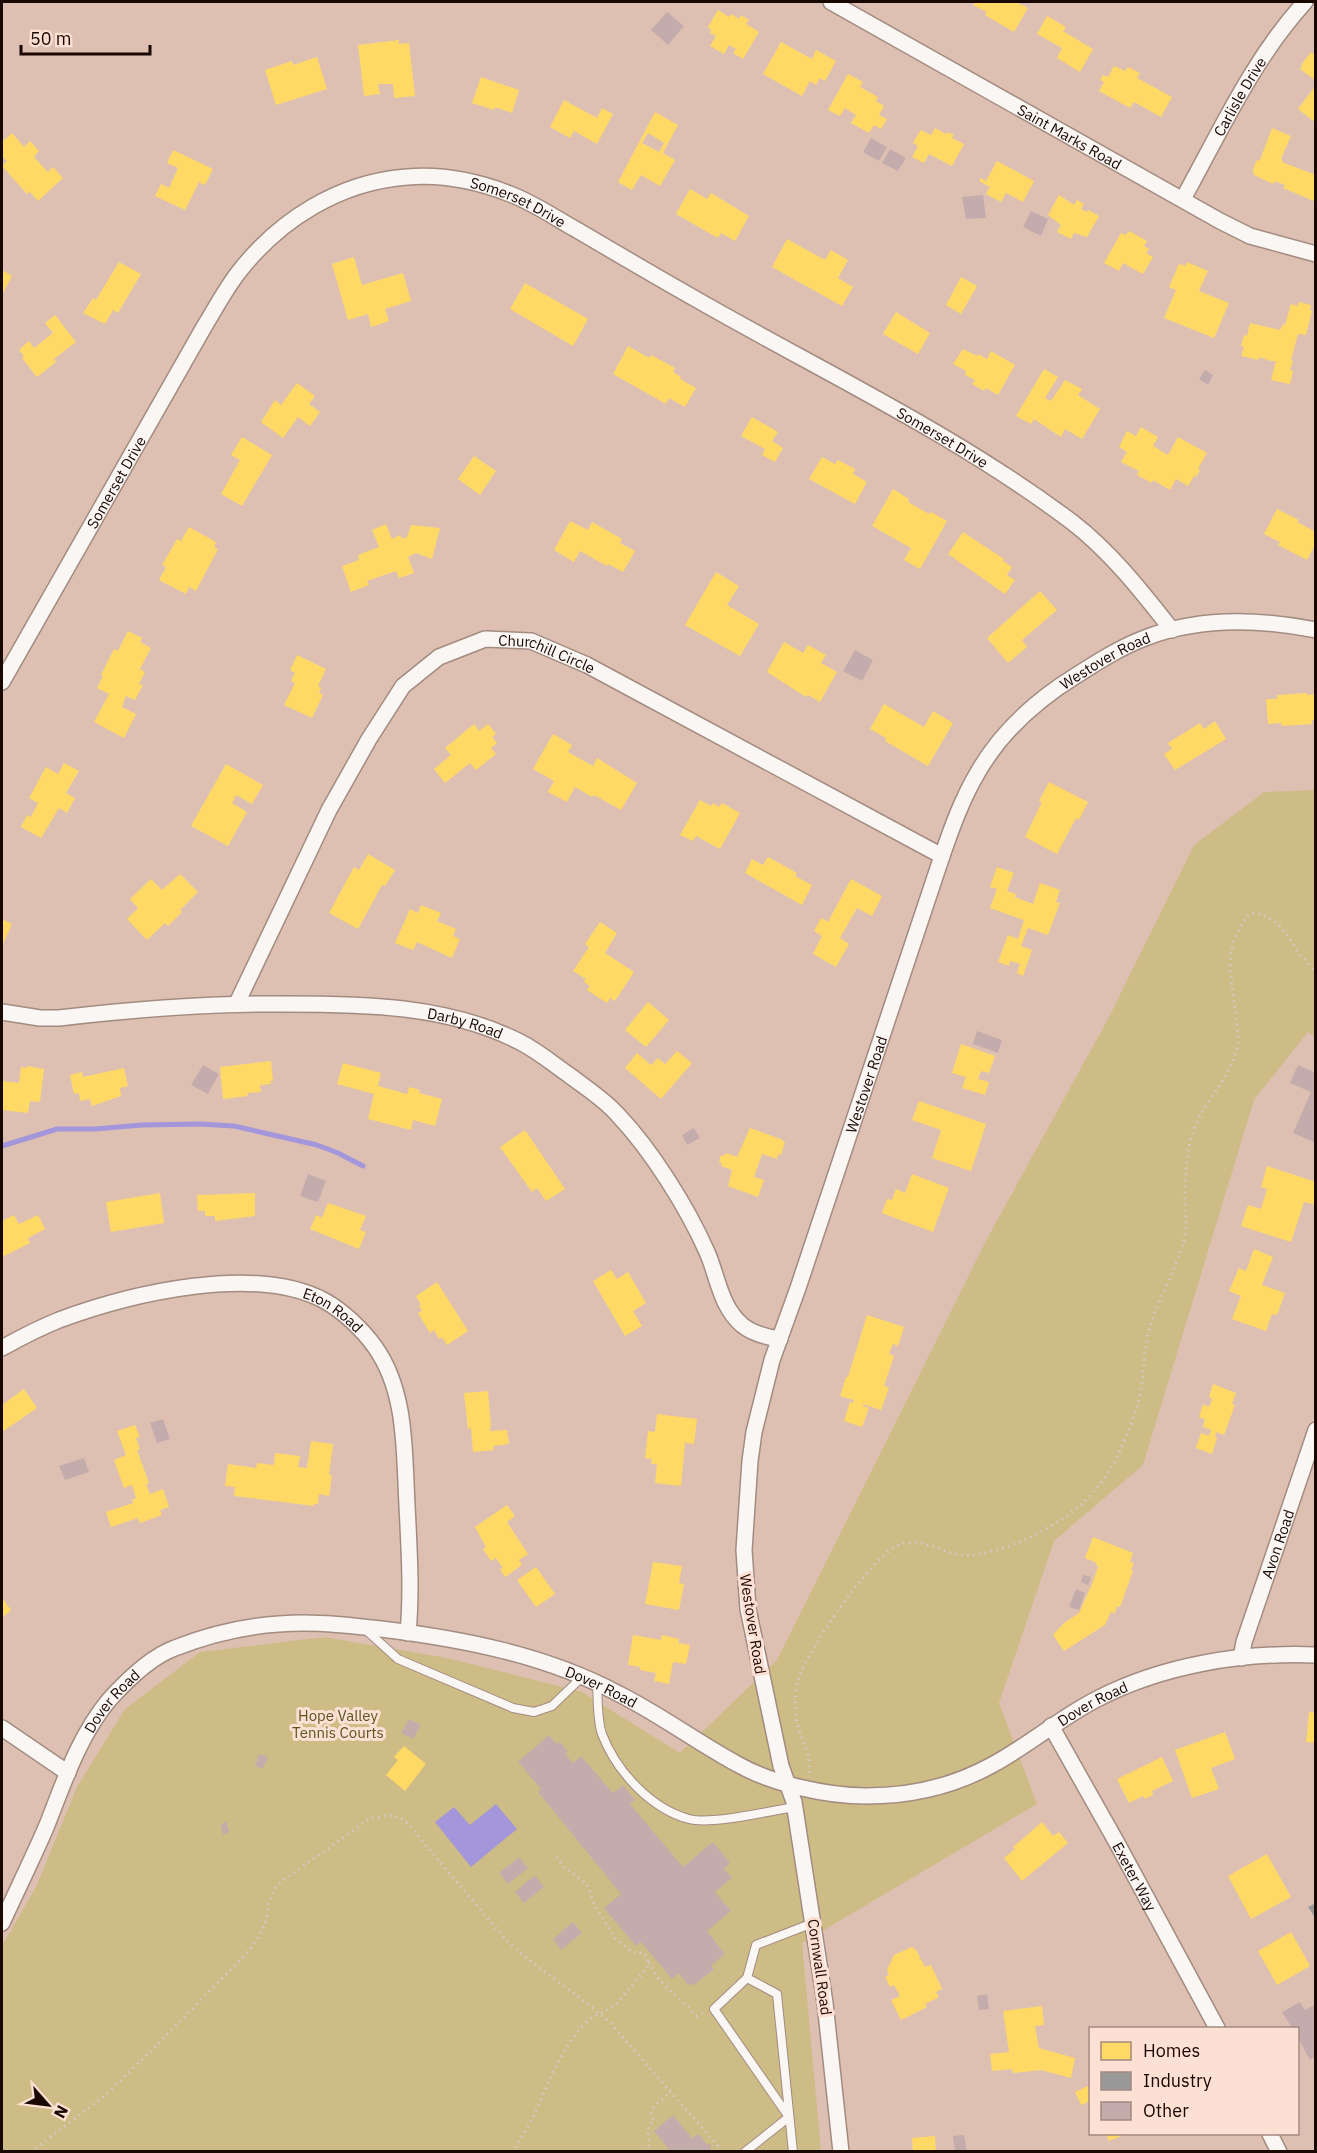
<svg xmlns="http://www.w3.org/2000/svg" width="1317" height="2153" font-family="'IBM Plex Sans',sans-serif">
<rect width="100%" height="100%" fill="#dec0b2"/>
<path fill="#cebc86" d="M1315 790V1037L1308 1032 1254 1100 1143 1465 1054 1541 999 1703 1037 1804 802 1943 821 2151 2 2152V1946L36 1887 77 1787 125 1709 200 1652 324 1637 447 1658 582 1692 680 1753 777 1660 988 1237 1109 1017 1194 845 1264 792Z"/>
<path fill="#a496da" d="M496 1804 517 1829 471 1867 435 1822 454 1807 470 1825Z"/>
<path fill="#ffd966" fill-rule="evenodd" d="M976 2H1016L1028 8 1014 32 985 15 987 12 973 5Z
M718 10 729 17 731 14 739 19 741 15 749 20 746 24 759 32 743 59 733 53 736 49 729 45 724 54 710 46 716 36 710 33 711 30 708 27Z
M1047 16 1066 27 1063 31 1093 49 1080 72 1057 58 1062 48 1037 34Z
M399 40V44L409 43 415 96 394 98 393 84H378L380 94 364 96 358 45Z
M781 42 812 59 816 50 836 61 825 81 820 78 816 85 810 81 802 96 763 74Z
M1311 52 1316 56V81L1300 69 1302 66 1301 65Z
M317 57 327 89 276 105 265 70 292 61 293 65Z
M1114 66 1125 71 1128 67 1140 73 1137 78 1172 97 1161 117 1134 102 1130 108 1099 91 1104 82 1100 80 1103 75 1108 77Z
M848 74 863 82 860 87 878 97 876 101 884 106 879 115 887 119 881 129 874 125 869 133 851 123 856 115 845 108 840 116 828 110Z
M481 77 519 90 512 113 495 107 494 110 472 103Z
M1316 85V123L1298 109Z
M564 100 597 118 602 108 613 114 597 144 574 131 570 138 550 127Z
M655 112 678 125 663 153 675 160 660 186 641 175 632 190 618 182ZM648 133 664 143 659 152 642 143Z
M935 128 946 134 947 132 954 135 952 138 964 144 952 166 929 154 924 163 912 157 918 146 913 143 921 130 931 135Z
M1272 128 1291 136 1281 159 1283 160 1282 162 1316 175 1314 201 1283 188 1285 185 1277 182 1275 181 1273 184 1254 175 1253 170 1256 161 1260 160Z
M12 133 24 147 30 141 39 151 34 157 48 172 53 167 63 178 38 201 30 192 27 194 2 166 7 161 2 156V142Z
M173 150 213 169 205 185 199 182 185 210 155 196 161 184 169 188 178 168 167 163Z
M997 161 1034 181 1023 202 1006 193 1001 202 986 194 990 187 979 181 981 178 986 181Z
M690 189 707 199 711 193 749 216 735 241 721 233 718 238 676 214Z
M1059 195 1074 205 1077 200 1084 204 1081 209 1087 212 1088 210 1099 216 1087 237 1074 233 1071 239 1057 232 1061 225 1048 215Z
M1129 231 1147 241 1144 246 1149 249 1146 253 1153 257 1143 274 1123 263 1119 271 1104 263 1121 233 1126 235Z
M787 239 825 260 831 250 848 260 838 278 853 287 842 306 772 267Z
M354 257 362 285 403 273 411 301 385 309 389 321 371 327 368 314 348 320 332 264Z
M119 262 141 274 118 313 113 310 105 324 83 313 93 298 96 300Z
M1187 262 1208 271 1199 291 1229 303 1214 338 1164 318 1176 290 1169 287 1179 264 1186 266Z
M2 270 12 276 2 295Z
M961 277 977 286 961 314 946 305Z
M525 283 588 319 573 346 510 309Z
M1299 302 1311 305 1310 310 1312 311 1306 335 1298 334 1291 360 1293 361 1290 370 1293 371 1290 384 1271 380 1276 361H1271L1259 357V360L1241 356 1244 347 1241 346 1244 335 1247 336 1250 323 1280 330 1283 324 1285 325 1291 304 1298 306Z
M896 312 930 333 918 354 883 334Z
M55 315 76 342 54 359 56 362 37 377 22 358 24 356 19 350 29 341 34 348 53 333 45 323Z
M628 346 649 358 651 355 675 368 673 372 681 377 680 379 696 388 685 407 669 398 666 404 613 374Z
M963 349 977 356 978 354 987 359 991 351 1015 365 998 395 986 388 984 391 972 384 975 380 965 375 966 371 953 364Z
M1044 369 1058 377 1045 398 1051 401 1065 380 1082 389 1078 395 1100 409 1082 439 1065 429 1061 437 1034 419 1031 424 1016 416Z
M297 383 315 396 309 404 320 412 310 426 298 417 283 438 261 422 275 400 281 405Z
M752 417 778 432 772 441 783 448 775 462 762 455 765 449 741 436Z
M1141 427 1158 437 1153 446 1168 455 1178 437 1207 453 1198 469 1200 470 1196 477 1194 476 1188 486 1176 479 1170 490 1153 480 1152 483 1137 475 1139 471 1121 462 1127 452 1119 447 1127 431 1136 436Z
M242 437 272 455 242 506 221 494 240 460 231 455Z
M474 456 496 471 480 495 458 479Z
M822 457 835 464 838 460 855 469 853 474 867 482 855 504 809 479Z
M893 489 909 499 908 502 929 514 931 512 947 521 920 569 904 560 911 548 872 526Z
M1277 509 1299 520 1297 522 1316 532V543L1307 560 1278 545 1280 542 1264 534Z
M570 521 588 530 592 522 622 539 620 543 635 551 623 572 608 564 607 566 580 551 574 562 554 550Z
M386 524 392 539 400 535 402 539 407 537 411 525 440 528 432 559 416 553 408 557 414 573 399 578 396 571 367 581 369 585 351 592 342 566 359 560 358 555 379 547 372 530Z
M189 527 216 542 214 547 218 549 196 591 189 587 186 594 159 580 166 567 162 565 177 539 181 541Z
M963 532 1004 559 1003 561 1012 567 1007 575 1015 580 1005 594 948 554Z
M716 572 739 586 727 605 759 624 740 656 685 625Z
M1040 591 1057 610 1022 640 1027 647 1008 663 987 638Z
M128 631 142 638 140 642 151 648 140 669 145 672 139 684 143 685 135 700 126 696 122 707 136 714 124 738 94 722 109 694 97 688 103 676 101 675 114 649 118 651Z
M784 642 803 653 808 645 826 655 821 663 837 672 820 702 808 695 806 697 767 672Z
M297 655 326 669 318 686 321 688 319 693 323 695 312 718 284 705 295 683 291 681 295 673 290 670Z
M1307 693V695L1316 694V720H1312V724L1282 726 1281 723 1268 724 1266 699H1277V695Z
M884 704 924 727 933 711 953 723 928 766 885 741 886 738 870 729Z
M1215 721 1226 739 1175 770 1164 754 1172 749 1168 743 1200 723 1204 729Z
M474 724 479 731 488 724 496 734 492 737 497 743 491 748 496 754 476 770 470 763 445 783 434 769 451 755 445 748Z
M553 734 572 745 568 752 593 766 597 758 637 783 621 810 594 795 592 797 575 787 567 802 548 792 554 781 533 769Z
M64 763 79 771 66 793 75 798 67 813 59 808 41 838 21 827 27 815 31 817 38 803 29 798 46 767 58 774Z
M226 764 263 785 252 804 236 795 232 803 247 812 228 846 191 826Z
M1049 782 1088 802 1079 820 1076 818 1057 854 1025 837 1042 802 1039 801Z
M700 800 711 806 713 803 719 807 722 803 740 813 720 849 696 836 693 841 680 835Z
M368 854 395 870 385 886 382 885 358 929 329 913 354 867 359 870Z
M768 857 797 873 795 876 812 885 802 905 745 873 752 859 763 865Z
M997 867 1014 873 1007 891 1016 894 1015 897 1033 904 1040 883 1060 890 1056 902 1060 903 1048 935 1028 928 1021 946 1032 950 1023 976 1017 973 1020 964 1010 961 1009 966 998 962 1008 935 1018 939 1024 920 990 908 997 889 990 887Z
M180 874 198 892 180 910 182 912 168 926 165 923 147 940 127 919 138 908 130 899 151 879 162 890Z
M851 879 882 896 872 916 857 908 840 938 849 944 836 967 813 954 822 936 814 931 821 918 828 922Z
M421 905 441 913 437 921 456 929 453 936 460 939 452 958 417 942 413 950 395 943 410 909 418 913Z
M2 919 12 924 2 946Z
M600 922 617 933 605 953 634 972 615 1001 610 998 607 1003 587 990 590 986 584 982 586 979 573 971 589 947 585 944Z
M648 1002 669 1020 646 1047 625 1030Z
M961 1044 995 1056 989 1073 981 1071 978 1079 989 1082 985 1095 962 1088 966 1077 952 1073Z
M677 1051 692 1063 661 1099 625 1068 637 1053 651 1065 658 1058 665 1064Z
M271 1061 273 1081H270L271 1084 260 1085 261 1092 247 1093 248 1096 223 1099 220 1067Z
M343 1063 381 1073 378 1086 407 1094 409 1087 420 1090 419 1093 442 1099 435 1126 413 1120 411 1130 368 1119 374 1094 337 1084Z
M27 1066 44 1069 40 1102 30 1101 28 1113 2 1110V1081L19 1083 21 1067 27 1068Z
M124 1068 128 1086 120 1088 121 1096 92 1106 90 1099 80 1101 79 1093 74 1094 70 1075 82 1072 83 1077Z
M919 1101 986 1124 971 1171 932 1158 941 1130 912 1120Z
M750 1128 783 1140V1142H785L781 1155 778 1154 777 1159 762 1154 754 1177 764 1180 758 1197 728 1186 732 1170 721 1166 722 1163 719 1162 721 1155 724 1156 726 1153 737 1157Z
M525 1130 565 1189 546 1201 537 1188 532 1192 500 1147Z
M1267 1166 1316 1182V1205L1304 1202 1291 1242 1241 1226 1248 1205 1261 1209 1267 1189 1261 1187Z
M912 1174 949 1188 933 1232 882 1213 887 1199 892 1200 896 1189 905 1193Z
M160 1193 164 1223 111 1232 106 1202Z
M255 1193V1216L215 1221V1216H205V1211H198L197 1195Z
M328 1203 366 1216 360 1230 366 1232 359 1249 310 1229 316 1215 322 1218Z
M14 1215 19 1224 38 1215 45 1229 28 1238 30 1243 2 1257V1221Z
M1254 1249 1273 1257 1262 1285 1285 1293 1277 1315 1272 1314 1266 1331 1232 1319 1241 1296 1229 1291 1239 1268 1246 1271Z
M611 1270 617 1279 628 1272 646 1303 633 1311 642 1326 625 1336 593 1281Z
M437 1282 468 1331 447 1345 442 1337 439 1339 434 1330 430 1333 418 1313 422 1311 419 1306 421 1305 416 1296Z
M867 1315 904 1327 898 1346 893 1344 889 1354 894 1356 884 1386 889 1388 881 1410 863 1404V1406L869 1408 862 1427 844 1421 850 1402 853 1403 854 1400 840 1396 846 1377H848Z
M1213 1384 1236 1393 1232 1404 1235 1405 1224 1435 1216 1432 1215 1437 1217 1438 1212 1454 1196 1448 1201 1433 1209 1436 1211 1430 1203 1427 1205 1419 1199 1417 1203 1404 1209 1407 1212 1399 1209 1397Z
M24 1389 37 1408 2 1432V1405Z
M488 1391 491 1427H490V1431L507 1430 509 1444 493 1446 494 1450 473 1452 471 1428 468 1429 464 1393Z
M657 1414 697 1419 694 1444 685 1443 681 1486 655 1483 657 1464H651L652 1459 645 1458 648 1431 655 1432Z
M135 1425 140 1437 136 1438 140 1449 137 1450 149 1483 146 1484 150 1494 163 1489 169 1507 160 1510 162 1515 140 1523 138 1518 111 1527 106 1512 133 1503 132 1500 136 1498 132 1485 124 1488 114 1460 126 1455 117 1431Z
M311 1441 333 1444 329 1475H332L329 1496 319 1494 318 1504H314V1506L234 1496 235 1487 225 1486 228 1464 256 1468 257 1463 274 1465 275 1453 300 1456 298 1467 307 1468Z
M507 1505 515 1516 507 1522 528 1554 519 1560 522 1565 505 1577 500 1569 503 1568 496 1558 491 1561 483 1549 486 1547 475 1527Z
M1093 1537 1133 1553 1130 1562 1134 1563 1131 1570 1133 1571 1120 1607 1117 1606 1115 1613 1111 1612 1105 1625 1064 1651 1053 1635 1064 1623 1079 1613 1092 1584 1098 1567 1095 1562 1085 1558Z
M653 1562 682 1566 679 1583 684 1584 679 1610 645 1604Z
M536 1567 555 1594 536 1607 517 1580Z
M2 1598 11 1610 2 1618Z
M633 1635 661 1640 662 1635 679 1639 678 1643 690 1645 686 1664 673 1662 669 1684 654 1681 656 1673 640 1670V1667L628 1665Z
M1309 1712 1316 1713V1743L1306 1742Z
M1225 1732 1235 1759 1211 1768 1219 1789 1192 1798 1175 1750Z
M404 1746 426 1764 405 1791 386 1775 398 1760 394 1757Z
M1162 1757 1173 1781 1152 1791 1153 1795 1145 1799 1143 1796 1129 1803 1117 1779Z
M1042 1822 1053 1836 1059 1832 1068 1843 1022 1881 1004 1858 1015 1849 1013 1847Z
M1267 1854 1291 1897 1251 1919 1228 1876Z
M1291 1932 1310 1966 1277 1985 1258 1951Z
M912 1947 916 1950 920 1957 919 1959H921L925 1967 931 1965 942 1989 936 1992 939 1997 925 2004 927 2007 901 2020 891 2000 900 1996 894 1985 890 1987 885 1977 889 1975 887 1970 894 1955Z
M1042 2006 1044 2025 1035 2026 1039 2048 1075 2058 1071 2078 1041 2070 1013 2073 1012 2069 992 2071 990 2054 1009 2052 1003 2011Z
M1090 2085V2101L1081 2105 1075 2092Z
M1106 2134H1126L1109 2141Z
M935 2136 936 2152H913L912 2138Z"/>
<path fill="#999" d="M1316 1903V1919L1308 1907Z"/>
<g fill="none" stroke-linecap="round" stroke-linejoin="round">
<path stroke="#a496da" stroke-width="5" d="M2 1146 57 1129H95L142 1125 200 1124 234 1126 317 1145 338 1153 363 1166"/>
</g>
<path fill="#c3acab" d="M667 12 684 26 668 45 651 30Z
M871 138 887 147 879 161 863 152Z
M890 149 906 158 898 171 882 163Z
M983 195 986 218 966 219 962 197Z
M1031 211 1048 219 1041 236 1023 227Z
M1205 370 1213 375 1208 385 1199 379Z
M855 650 873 660 862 681 843 671Z
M977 1031 1002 1040 998 1053 973 1044Z
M203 1065 219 1074 208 1094 191 1085Z
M1298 1065 1316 1073V1143L1293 1133 1311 1092 1290 1083Z
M694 1128 700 1138 687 1145 682 1135Z
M308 1174 326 1181 318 1202 300 1196Z
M163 1419 170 1439 157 1443 150 1423Z
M84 1458 89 1472 65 1480 59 1466Z
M1083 1575 1091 1577 1088 1585 1081 1582Z
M1076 1589 1085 1593 1079 1610 1069 1607Z
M409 1719 421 1725 413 1739 401 1733Z
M549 1735 557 1744 560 1742 568 1752 565 1754 573 1763 581 1756 613 1793 623 1785 635 1800 630 1804 683 1867 713 1842 730 1863 724 1869 732 1878 715 1892 731 1911 707 1931 725 1954 711 1966 714 1969 693 1986 691 1983 688 1985 679 1973 672 1979 641 1942 636 1946 604 1908 621 1894 538 1792 541 1789 518 1762Z
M259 1754 268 1757 263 1769 255 1766Z
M226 1821 229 1832 223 1835 221 1825Z
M519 1857 528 1868 508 1884 499 1873Z
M535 1875 544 1887 524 1903 515 1892Z
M573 1922 582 1933 561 1950 553 1939Z
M987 1994 989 2009 979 2010 977 1996Z
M1300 2002 1305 2010 1316 2004V2056L1310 2060 1298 2038V2028H1292L1282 2012Z
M673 2115 692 2138 699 2134 707 2145 711 2144 710 2152H671L654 2131Z
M964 2135 967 2151 955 2152 953 2136Z"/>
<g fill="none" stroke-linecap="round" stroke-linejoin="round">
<defs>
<path id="service" d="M366 1630 398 1659 513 1708 534 1712 552 1706 583 1676
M597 1684C598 1699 597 1720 602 1734 616 1771 651 1809 689 1819 712 1825 769 1811 795 1807
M747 1978 777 1994 793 2152
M745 2152 789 2117 714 2009 747 1978 756 1945 813 1923"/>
<g id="minor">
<path id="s1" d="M831 2 1220 221 1250 236 1316 254"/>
<path id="s2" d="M1183 199C1220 132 1253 59 1305 2"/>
<path id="s3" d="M2 682 204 327C215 309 225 290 238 273 279 220 339 182 407 177 442 174 477 181 510 194 534 203 555 218 577 230 616 253 655 276 694 298 821 371 955 434 1072 522 1111 552 1142 592 1172 630"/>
<path id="s4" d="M237 1003 329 810 369 739 403 686 439 657 485 639 531 641 587 665 942 856"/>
<path id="s5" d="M2 1012 40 1018H59C136 1009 207 1003 285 1004 364 1004 448 1005 520 1042 538 1051 553 1064 569 1075 586 1088 604 1099 618 1115 652 1151 687 1207 707 1252 718 1277 720 1306 742 1325 753 1334 766 1337 780 1339"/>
<path id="s6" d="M2 1348C20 1338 39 1328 59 1320 129 1294 255 1263 325 1301 343 1311 363 1330 375 1347 407 1392 404 1452 407 1505 409 1548 412 1590 408 1633"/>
<path id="s7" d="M1241 1658 1244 1642 1316 1430"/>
<path id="s8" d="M1051 1726 1117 1843 1217 2028"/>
<path d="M2 1728 68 1773"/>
<path id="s9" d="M2 1923C17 1890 33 1858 47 1825 64 1782 79 1736 109 1700 127 1680 150 1657 175 1648 215 1632 261 1623 304 1623 330 1623 356 1626 381 1629 463 1639 546 1655 619 1694 661 1715 698 1743 739 1765 773 1784 827 1796 866 1796 910 1796 954 1786 992 1765 1029 1745 1060 1718 1097 1699 1163 1665 1242 1652 1316 1655"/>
<path d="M1270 2134 1279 2152"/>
<path id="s10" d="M841 2152 825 2003 794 1802 781 1766 748 1609 744 1550 750 1461 754 1432 772 1360 798 1288 942 856C952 827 962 799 978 772 1001 732 1038 699 1077 675 1099 661 1121 647 1145 638 1199 617 1260 619 1316 630"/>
</g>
</defs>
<use href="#service" stroke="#a28b80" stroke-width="10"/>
<use href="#minor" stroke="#a28b80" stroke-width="18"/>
<path stroke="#d3c9c5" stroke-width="3" stroke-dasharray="1.5 4.5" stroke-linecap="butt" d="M809 1773C812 1755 802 1743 798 1726 794 1711 794 1692 799 1677 809 1649 871 1557 897 1546 919 1536 941 1552 961 1555 996 1559 1061 1525 1085 1501 1097 1489 1107 1476 1115 1461 1124 1442 1134 1420 1139 1400 1145 1375 1143 1348 1151 1324 1160 1294 1178 1267 1185 1236 1187 1223 1185 1211 1185 1198 1185 1178 1186 1157 1191 1138 1200 1104 1231 1080 1238 1045 1239 1036 1237 1026 1236 1018 1232 976 1220 950 1250 913 1277 916 1283 929 1297 950 1302 958 1309 965 1316 972
M649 1962C658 1985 680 1997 696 2016L703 2013
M31 2152 103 2097 151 2051 243 1957C253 1946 262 1934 266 1920 269 1907 269 1896 278 1884L369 1819 390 1815 401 1818 407 1823 506 1940C539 1971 578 1993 611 2024L718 2146 717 2152
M511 2152C544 2112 549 2058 588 2021 598 2012 607 2012 615 2005L647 1968 648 1960 644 1953 632 1952 615 1938 596 1908 587 1884 563 1866 557 1857
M646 2152 649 2145 648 2127 654 2121 651 2114 654 2106 671 2092"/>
<use href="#service" stroke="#faf6f3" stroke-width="8"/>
<use href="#minor" stroke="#faf6f3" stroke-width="15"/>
</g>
<g text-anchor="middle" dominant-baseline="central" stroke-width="6" stroke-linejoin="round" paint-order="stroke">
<g font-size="15" fill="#190702" stroke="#fde0d4">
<text stroke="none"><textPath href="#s2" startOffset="117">Carlisle Drive</textPath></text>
<text stroke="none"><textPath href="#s1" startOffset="274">Saint Marks Road</textPath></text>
<text stroke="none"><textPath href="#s3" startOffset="788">Somerset Drive</textPath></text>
<text stroke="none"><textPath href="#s3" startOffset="1274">Somerset Drive</textPath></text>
<text stroke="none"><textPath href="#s3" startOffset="230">Somerset Drive</textPath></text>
<text stroke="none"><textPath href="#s4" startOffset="518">Churchill Circle</textPath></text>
<text stroke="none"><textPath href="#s10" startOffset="1599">Westover Road</textPath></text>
<text stroke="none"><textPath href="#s5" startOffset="466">Darby Road</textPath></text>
<text stroke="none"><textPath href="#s10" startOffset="1095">Westover Road</textPath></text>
<text stroke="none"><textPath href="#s6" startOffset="348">Eton Road</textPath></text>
<text stroke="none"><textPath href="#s7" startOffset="120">Avon Road</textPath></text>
<text transform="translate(753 1624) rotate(81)">Westover Road</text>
<text stroke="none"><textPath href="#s9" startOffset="771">Dover Road</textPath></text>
<text stroke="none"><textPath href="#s9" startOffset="249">Dover Road</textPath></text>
<text stroke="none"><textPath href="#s9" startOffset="1311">Dover Road</textPath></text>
<text stroke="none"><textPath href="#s8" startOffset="172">Exeter Way</textPath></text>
<text transform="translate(820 1967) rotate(82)">Cornwall Road</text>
</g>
<g font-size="15" fill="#595521" stroke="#fde0d4">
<text x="338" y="1715">Hope Valley<tspan x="338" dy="17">Tennis Courts</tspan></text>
</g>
</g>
<rect width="1317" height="2153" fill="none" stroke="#190702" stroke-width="6"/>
<rect x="1089" y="2027" width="210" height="108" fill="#fde0d4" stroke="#a28980" stroke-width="1.5"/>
<rect x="1101" y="2042" width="30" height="18" fill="#ffd966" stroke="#a28980" stroke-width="1.5"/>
<text x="1143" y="2057" font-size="18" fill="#190702">Homes</text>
<rect x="1101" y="2072" width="30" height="18" fill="#999999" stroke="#a28980" stroke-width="1.5"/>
<text x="1143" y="2087" font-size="18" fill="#190702">Industry</text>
<rect x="1101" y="2102" width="30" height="18" fill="#c3acab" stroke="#a28980" stroke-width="1.5"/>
<text x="1143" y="2117" font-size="18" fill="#190702">Other</text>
<g transform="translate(48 2105) rotate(118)" stroke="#fde0d4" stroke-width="4.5" paint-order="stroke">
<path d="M0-4.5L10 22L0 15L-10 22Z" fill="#190702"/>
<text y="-9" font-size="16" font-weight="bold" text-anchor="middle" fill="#190702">N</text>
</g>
<path d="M21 45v9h129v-9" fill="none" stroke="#190702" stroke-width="3"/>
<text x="30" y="45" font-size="18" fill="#190702" stroke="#fde0d4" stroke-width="4.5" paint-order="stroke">50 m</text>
</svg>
